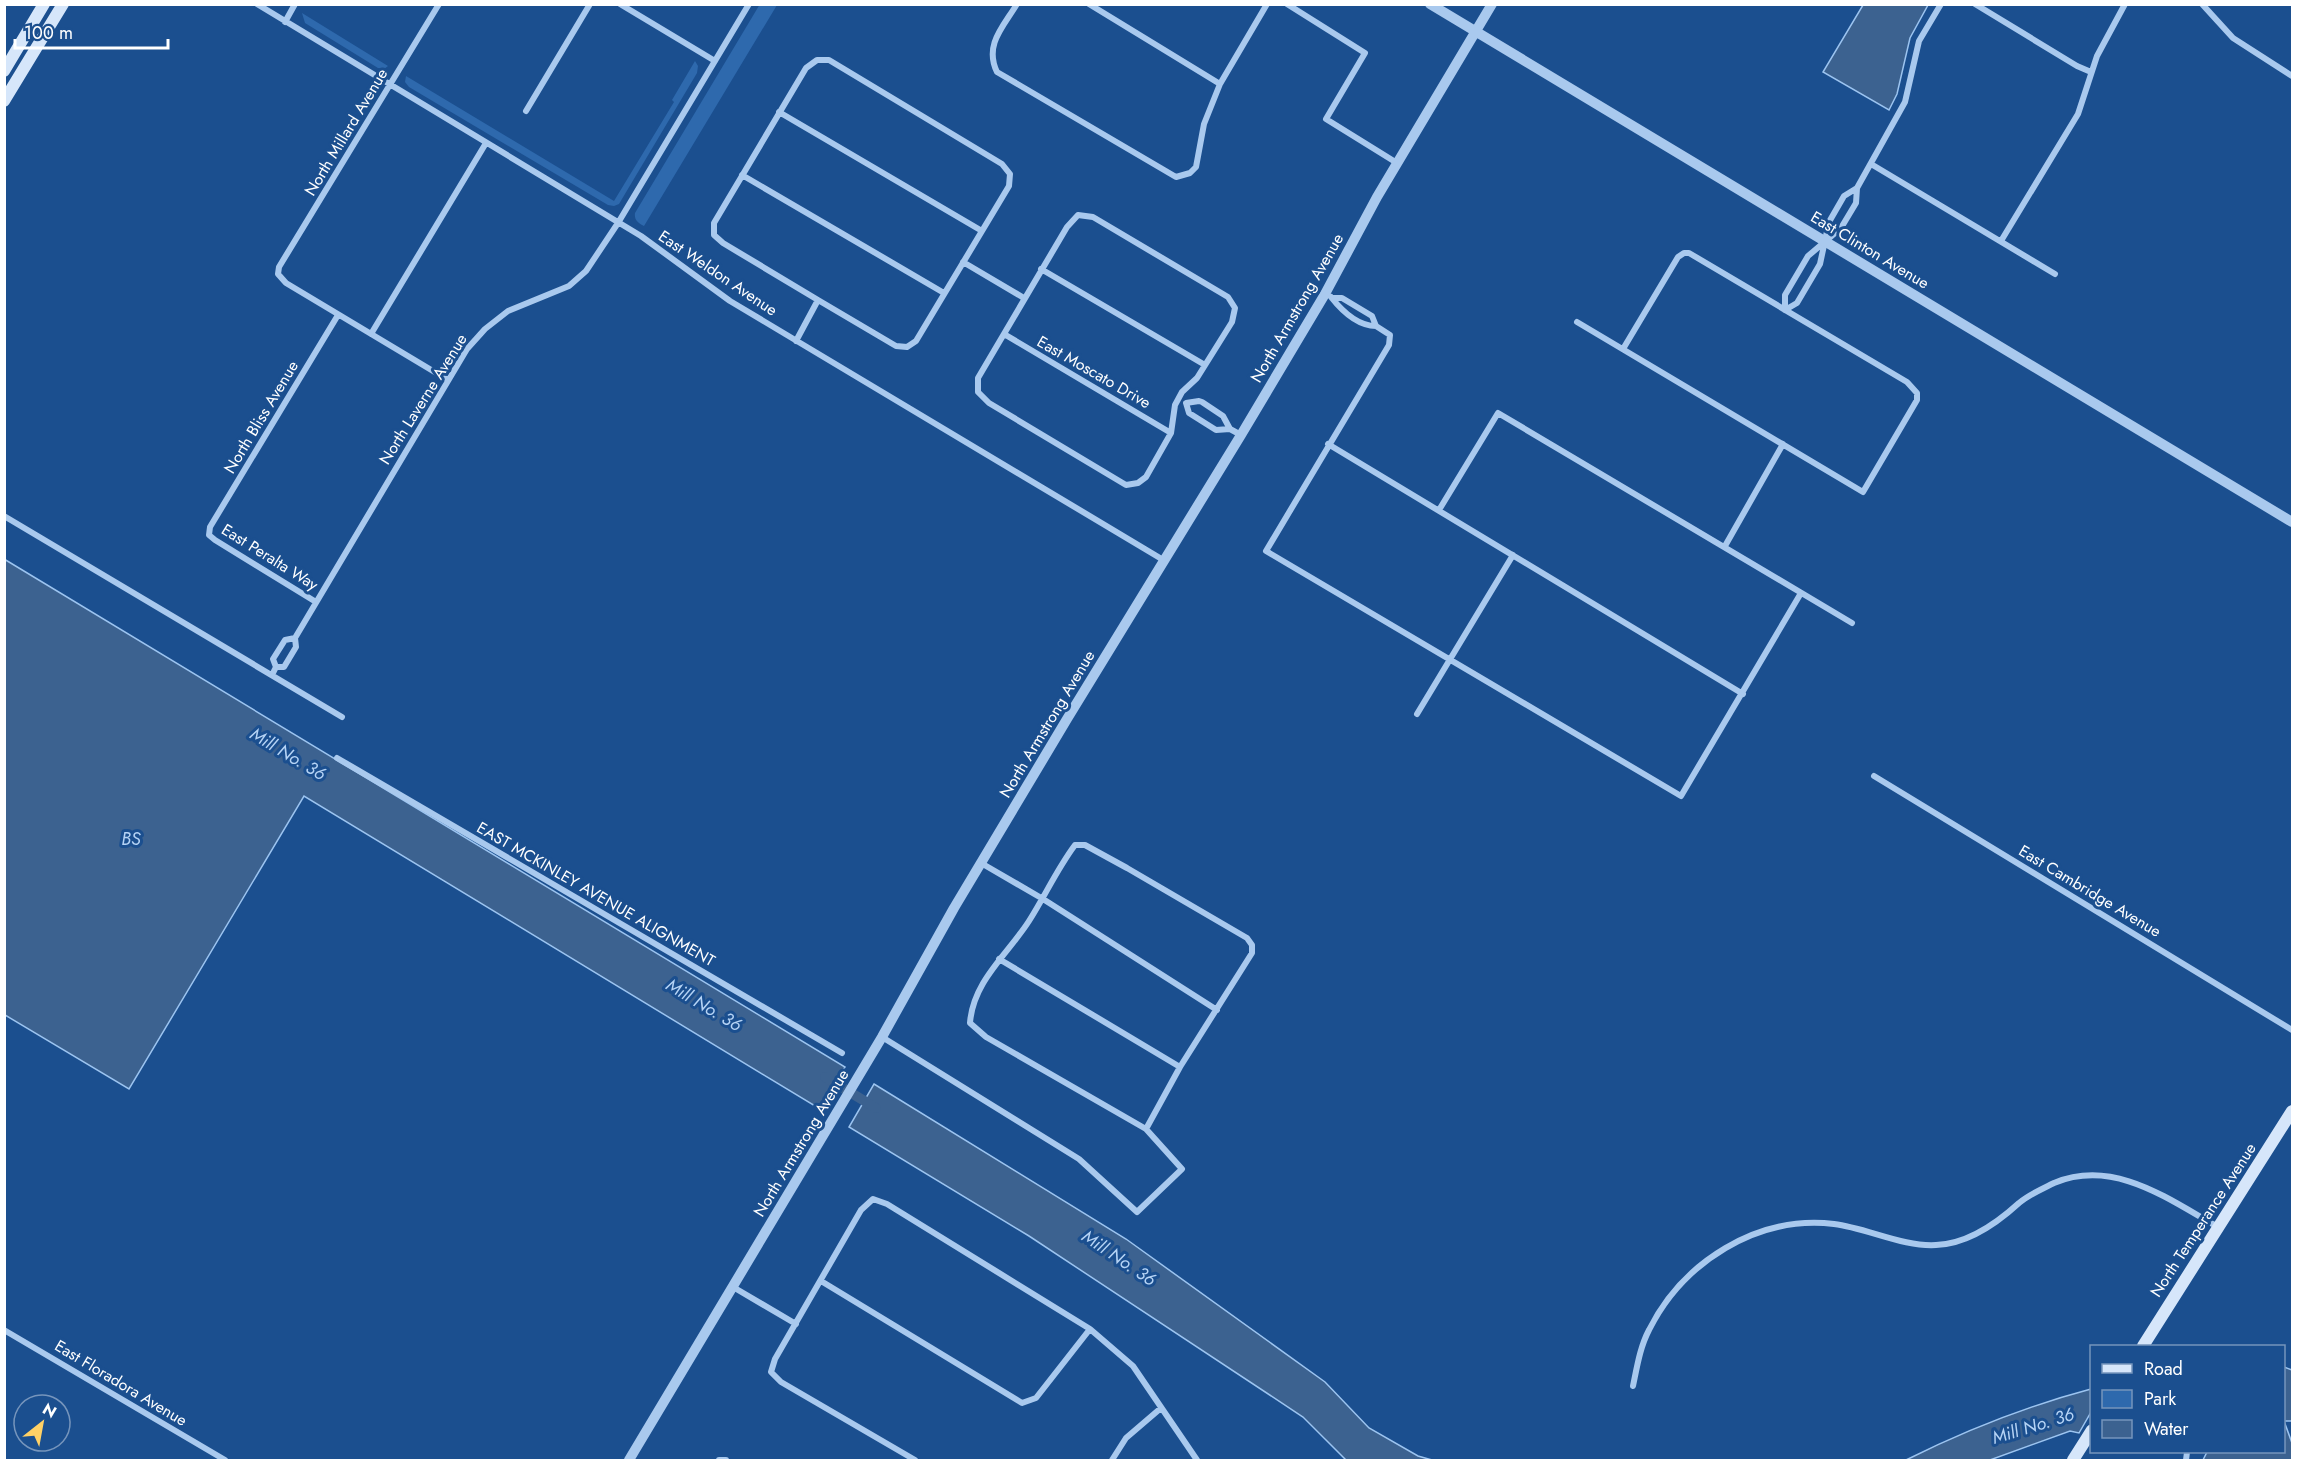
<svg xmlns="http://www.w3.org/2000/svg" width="2297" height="1465" font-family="Jost,sans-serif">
<rect width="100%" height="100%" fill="#1b4f8f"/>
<path fill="#2e69ad" d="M760 4 777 5 644 226C638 223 634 220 635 213Z
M302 13 388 66 384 69 378 68 305 23Z
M695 61 698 66 697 73 619 204 614 206 608 205 409 87 405 82 406 76 614 201 674 102 672 100Z"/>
<path fill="#3c6290" stroke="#9cc4f0" stroke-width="1.5" d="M1863 5H1928L1910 38 1897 94 1889 110 1823 72Z
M4 559 845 1067 820 1109 304 796 129 1089 5 1015Z
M874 1084 1126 1239 1325 1382 1369 1428 1418 1456 1432 1460H1346L1303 1417 1029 1236 849 1127Z
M2284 1367 2292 1370V1421H2284L2292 1443V1460H2203L2207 1452H2284Z
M2091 1389V1412L2079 1433 2070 1431 1990 1460H1906C1966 1430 2027 1406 2091 1389Z"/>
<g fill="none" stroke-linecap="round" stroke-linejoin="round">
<path stroke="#3c6290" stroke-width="10" d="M825 1077 876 1108"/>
<path stroke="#a9c9ee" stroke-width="6" d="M257 4 641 236 730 301 1165 561
M439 4 279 267 278 274 286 283 448 380
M620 4 715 61
M1017 4C1003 27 984 45 997 72L1176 177 1190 173 1196 167 1204 124 1220 84 1089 4
M1287 4 1365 53 1326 119 1397 163
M1975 4 2077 66 2091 72
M2202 4 2233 38 2292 76
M285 22 295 4
M1220 84 1267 4
M526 111 590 4
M779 112 982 231
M1871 164 2055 274
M742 175 944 293
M1078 215 1093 217 1228 297 1235 308 1232 322 1197 378 1182 392 1175 405 1171 433 1146 477 1138 483 1126 485 989 403 978 392V378L1067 227Z
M2001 241 2078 114 2097 56 2125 4
M963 262 1024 298
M1041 269 1205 365
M1331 297C1342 311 1357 326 1376 326
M1332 298H1342L1372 316 1376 326 1390 335 1389 345 1266 551 1681 796 1801 593
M1785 310V295L1808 256 1841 228 1856 203 1857 188 1905 102 1919 41 1941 4
M1785 310 1797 303 1820 264 1829 222 1844 196 1857 188
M1577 322 1863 492 1917 400V393L1907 382 1689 253H1684L1678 257 1623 349
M371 334 486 143
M1004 334 1171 433
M796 341 818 300 723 243 714 235V223L806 68 817 60H829L1002 164 1010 174 1009 186 916 341 907 347 896 346 818 300
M1230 429 1216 430 1189 413 1186 403 1199 401 1202 402 1223 416 1230 429 1241 435
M1328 444 1743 694
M1439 510 1498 413 1852 623
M4 516 342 717
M1725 546 1783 444
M316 602 215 540 209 535 210 527 338 315
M276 667 273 659 285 640 295 638
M272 675 276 667H284L296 647 295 638 467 349 485 329 508 311 569 286 586 271 618 223 749 4
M1417 714 1513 555
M337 758 842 1053
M1874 776 2292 1030
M1075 845H1085L1127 868 1247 938 1252 945V953L1180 1067 1146 1129 986 1037 970 1023C973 981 1008 954 1029 921 1045 896 1057 869 1075 845Z
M981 863 1043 899 1217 1010
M999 959 1180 1067
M882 1037 1079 1159 1137 1212 1182 1169 1146 1129
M821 1281 1022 1403 1036 1398 1090 1329
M733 1287 796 1324
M4 1330 225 1460
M1633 1386C1637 1367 1640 1347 1649 1330 1683 1262 1757 1215 1834 1224 1867 1228 1903 1247 1936 1245 1968 1244 1996 1224 2019 1203 2030 1194 2042 1189 2054 1183 2114 1158 2168 1199 2218 1227
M719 1460H726
M915 1460 781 1382 771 1372 775 1359 861 1210 873 1199 887 1204 1090 1329 1133 1366 1197 1460
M1112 1460 1126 1438 1161 1408
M2186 1460 2187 1452"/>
<path stroke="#a9c9ee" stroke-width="10" d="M1430 4 2292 522
M629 1460 882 1037 954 908 1067 719 1241 435 1325 294 1377 197 1492 4"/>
<path stroke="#d6e6fa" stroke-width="12" d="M4 71 44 4
M4 101 63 4
M2143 1346 2292 1111
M2073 1460 2092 1430"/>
</g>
<g text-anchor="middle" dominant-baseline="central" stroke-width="6" stroke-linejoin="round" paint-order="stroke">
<g font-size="16" fill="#fff" stroke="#1b4f8f">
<text transform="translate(346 132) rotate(-59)">North Millard Avenue</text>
<text transform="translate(1870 250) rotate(31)">East Clinton Avenue</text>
<text transform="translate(718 273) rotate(34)">East Weldon Avenue</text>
<text transform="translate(1297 308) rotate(-60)">North Armstrong Avenue</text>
<text transform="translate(1094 372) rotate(30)">East Moscato Drive</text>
<text transform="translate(423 399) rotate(-58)">North Laverne Avenue</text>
<text transform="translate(261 417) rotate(-59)">North Bliss Avenue</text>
<text transform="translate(270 557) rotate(32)">East Peralta Way</text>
<text transform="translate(1047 724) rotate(-59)">North Armstrong Avenue</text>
<text transform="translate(2090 891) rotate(31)">East Cambridge Avenue</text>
<text transform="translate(596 894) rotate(30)">EAST MCKINLEY AVENUE ALIGNMENT</text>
<text transform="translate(801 1143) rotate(-59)">North Armstrong Avenue</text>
<text transform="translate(2203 1220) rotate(-57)">North Temperance Avenue</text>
<text transform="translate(121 1383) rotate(31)">East Floradora Avenue</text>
</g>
<g font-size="18" font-style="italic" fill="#b5d3f5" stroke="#1b4f8f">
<text transform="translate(288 754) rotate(31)">Mill No. 36</text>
<text x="131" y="839">BS</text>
<text transform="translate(704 1005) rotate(31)">Mill No. 36</text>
<text transform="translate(1119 1258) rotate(34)">Mill No. 36</text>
<text transform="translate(2033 1426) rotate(-17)">Mill No. 36</text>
</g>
</g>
<rect width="2297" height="1465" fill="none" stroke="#ffffff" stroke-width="12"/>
<rect x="2090" y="1345" width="195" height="108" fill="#1b4f8f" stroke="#7695bc" stroke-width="1.5"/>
<rect x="2102" y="1364" width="30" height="9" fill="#d6e6fa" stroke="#7695bc" stroke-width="1.5"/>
<text x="2144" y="1375" font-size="18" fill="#ffffff">Road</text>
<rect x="2102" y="1390" width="30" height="18" fill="#2e69ad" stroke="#7695bc" stroke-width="1.5"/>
<text x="2144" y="1405" font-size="18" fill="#ffffff">Park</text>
<rect x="2102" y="1420" width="30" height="18" fill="#3c6290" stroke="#7695bc" stroke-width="1.5"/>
<text x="2144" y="1435" font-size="18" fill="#ffffff">Water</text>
<g transform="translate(42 1423) rotate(31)"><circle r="28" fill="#1b4f8f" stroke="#7695bc" stroke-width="1.5"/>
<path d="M0-4.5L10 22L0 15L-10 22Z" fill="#ffd166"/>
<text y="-9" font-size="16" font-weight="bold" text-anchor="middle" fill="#ffffff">N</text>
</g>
<path d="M15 39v9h153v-9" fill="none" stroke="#ffffff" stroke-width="3"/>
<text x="24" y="39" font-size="18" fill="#ffffff" stroke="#1b4f8f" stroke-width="4.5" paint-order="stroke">100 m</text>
</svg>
